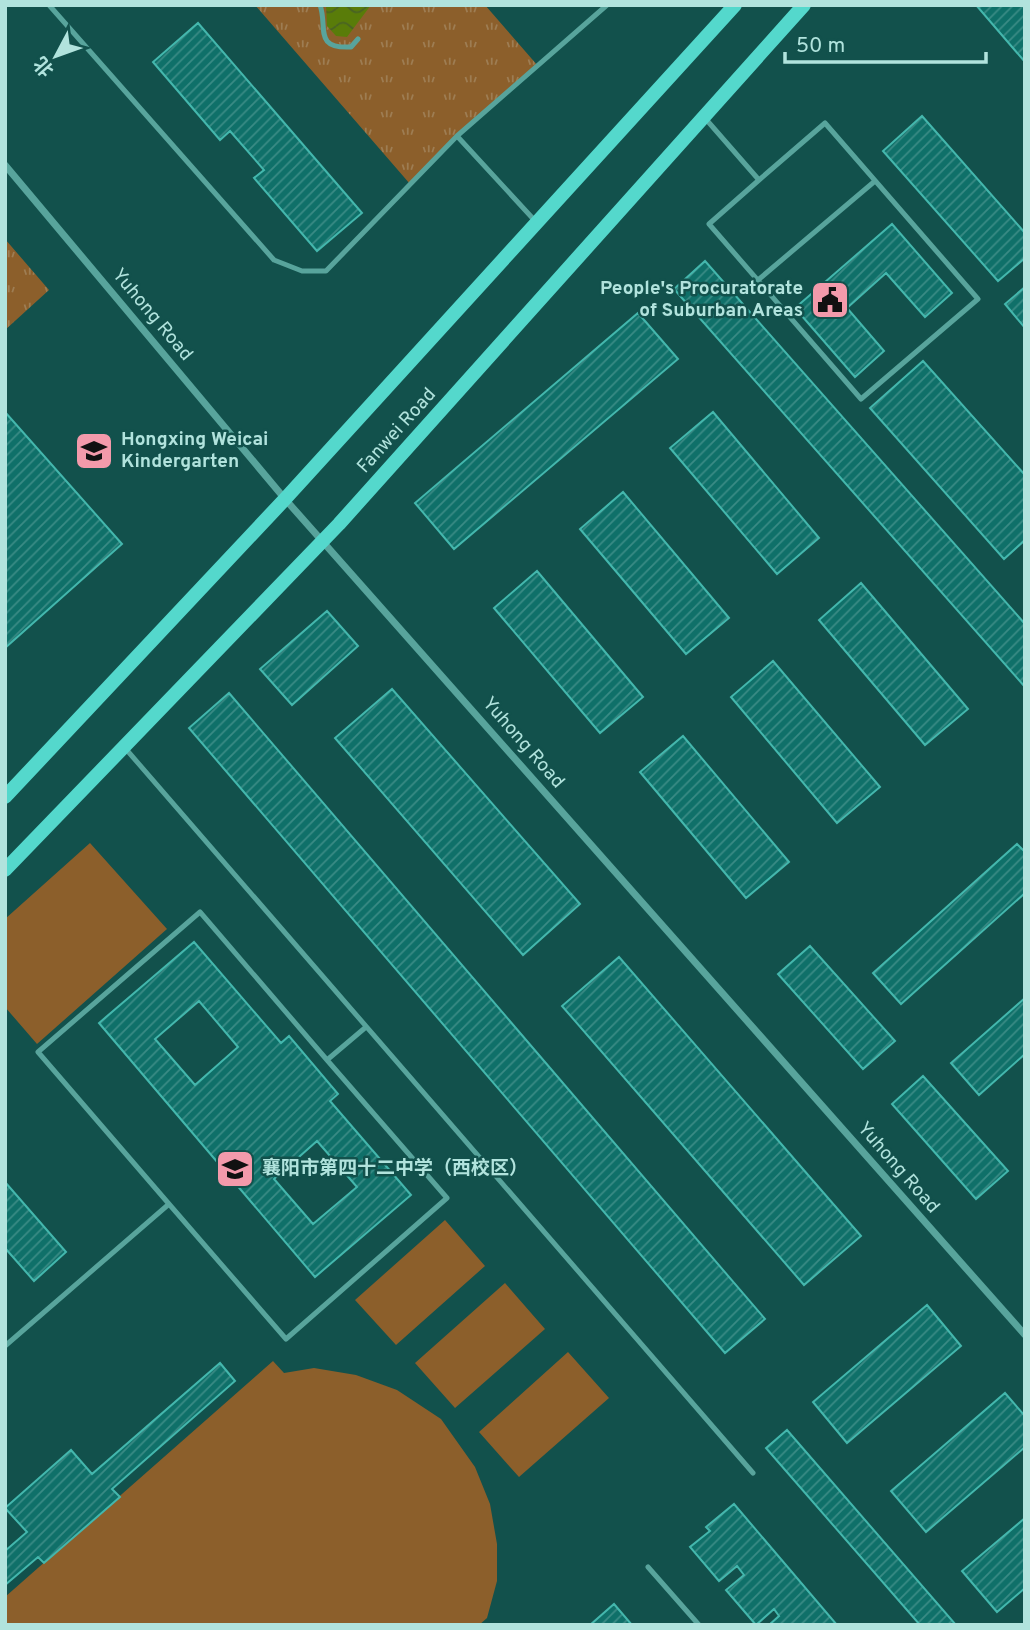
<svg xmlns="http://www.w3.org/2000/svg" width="1030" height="1630" font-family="Overpass,'Noto Sans SC',sans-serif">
<defs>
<pattern id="grass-tufts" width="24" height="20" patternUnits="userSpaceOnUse" patternTransform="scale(1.75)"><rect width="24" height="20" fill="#8c5f2b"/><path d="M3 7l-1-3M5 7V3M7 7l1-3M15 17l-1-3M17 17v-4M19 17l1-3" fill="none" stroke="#9e7d53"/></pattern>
<pattern id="water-waves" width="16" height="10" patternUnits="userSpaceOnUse" patternTransform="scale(1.75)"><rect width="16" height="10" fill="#597c09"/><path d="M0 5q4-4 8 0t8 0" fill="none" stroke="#496323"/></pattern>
<pattern id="building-hatch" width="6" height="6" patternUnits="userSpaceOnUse" patternTransform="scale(1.75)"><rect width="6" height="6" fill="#0f7069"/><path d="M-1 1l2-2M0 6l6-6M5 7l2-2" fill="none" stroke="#3a8b85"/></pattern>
</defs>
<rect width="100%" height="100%" fill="#12514c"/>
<path fill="url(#grass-tufts)" d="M255 5H485L538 66 457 136 410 184Z
M5 239 49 290 5 330Z"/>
<path fill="#8c5f2b" d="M90 843 167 929 37 1044 5 1007V919Z
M445 1220 485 1266 396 1345 355 1300Z
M505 1283 545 1329 455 1408 415 1363Z
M568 1352 609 1398 519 1477 479 1432Z
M273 1361 284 1373 314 1368 356 1375 397 1390 441 1419 475 1467 490 1504 497 1544V1581L487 1618 479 1625H5V1597Z"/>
<path fill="url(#water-waves)" d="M326 5H371L347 37 336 36 327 26Z"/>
<path fill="url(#building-hatch)" stroke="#44b7ad" stroke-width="2" fill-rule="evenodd" d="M976 5H1025V62Z
M198 23 362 213 317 251 254 178 264 170 230 131 220 140 153 62Z
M922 116 1025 233V258L998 281 883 151Z
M892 224 952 293 925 317 886 273 847 308 884 351 855 377 795 308Z
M705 261 1025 624V687L674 289Z
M1025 287V328L1005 304Z
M638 313 678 359 454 549 415 503Z
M923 361 1025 475V540L1004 559 870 408Z
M5 412 122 544 5 648Z
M713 412 819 538 777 574 670 448Z
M623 492 729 618 686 654 580 529Z
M537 571 643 697 600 733 494 608Z
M861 583 968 709 925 745 819 620Z
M327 611 358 646 292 705 260 669Z
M773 661 880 787 837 823 731 697Z
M392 689 580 904 523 955 335 738Z
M229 693 765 1319 725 1353 189 728Z
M683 736 789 862 746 898 640 772Z
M1017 844 1025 852V893L901 1004 873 973Z
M194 942 281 1043 289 1036 338 1094 330 1101 411 1195 315 1277 99 1023ZM199 1001 238 1047 195 1085 155 1039ZM317 1141 357 1187 313 1224 274 1179Z
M810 946 895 1041 863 1069 778 974Z
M619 957 861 1236 804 1285 562 1006Z
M1025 998V1054L979 1095 951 1063Z
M923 1076 1008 1171 976 1199 892 1104Z
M5 1182 66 1252 34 1281 5 1248Z
M927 1305 961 1346 847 1443 813 1402Z
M220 1363 235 1381 112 1489 120 1497 44 1563 38 1557 5 1585V1551L27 1532 5 1508 71 1450 92 1474Z
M1005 1393 1025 1416V1447L926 1532 891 1491Z
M787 1430 956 1625H920L766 1448Z
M734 1504 837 1625H769L779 1616 774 1609 756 1625 726 1590 744 1575 737 1566 719 1581 690 1547 710 1531 706 1527Z
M1025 1518V1588L997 1612 962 1571Z
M614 1604 632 1625H590Z"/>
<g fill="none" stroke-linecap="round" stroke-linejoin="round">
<path stroke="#58a49c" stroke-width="5" d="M49 5 274 260 302 271H326L457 136 537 223
M320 5C328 27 313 49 351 47L358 39
M704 117 759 180 709 224 861 399 978 299 825 123 759 180
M457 136 607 5
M758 280 875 181
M125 748 753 1473
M169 1204 286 1339 447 1198 327 1060
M5 1346 169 1204 38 1052 200 912 327 1060 366 1027
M648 1567 699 1625"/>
<path stroke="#58a49c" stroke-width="7" d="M5 165 285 499 1025 1335"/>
<path stroke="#54d8cc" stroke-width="14" d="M5 797 285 499 735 5
M5 870 339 524 804 5"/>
</g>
<defs>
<symbol id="civic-square" viewBox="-11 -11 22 22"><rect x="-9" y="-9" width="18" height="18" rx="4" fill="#f39aab" stroke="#12514c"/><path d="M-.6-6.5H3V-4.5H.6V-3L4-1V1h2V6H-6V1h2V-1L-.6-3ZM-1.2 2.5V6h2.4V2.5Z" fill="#111"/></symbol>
<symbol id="school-square" viewBox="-11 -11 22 22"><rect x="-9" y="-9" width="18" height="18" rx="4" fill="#f39aab" stroke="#12514c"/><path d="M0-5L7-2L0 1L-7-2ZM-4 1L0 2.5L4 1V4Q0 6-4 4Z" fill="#111"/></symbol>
</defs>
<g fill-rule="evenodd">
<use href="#civic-square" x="808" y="278" width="44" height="44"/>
<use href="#school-square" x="72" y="429" width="44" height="44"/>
<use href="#school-square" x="213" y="1147" width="44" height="44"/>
</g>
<g text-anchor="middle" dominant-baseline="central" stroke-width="5" stroke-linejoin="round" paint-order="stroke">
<g font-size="19" font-weight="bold" fill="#b1e3dd" stroke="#12514c" text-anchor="start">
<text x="803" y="289" text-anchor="end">People's Procuratorate<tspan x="803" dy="22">of Suburban Areas</tspan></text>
<text x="121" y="440">Hongxing Weicai<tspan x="121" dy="22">Kindergarten</tspan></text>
<text x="262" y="1169">襄阳市第四十二中学（西校区）</text>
</g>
<g font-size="19" fill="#b1e3dd" stroke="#12514c">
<text transform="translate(152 315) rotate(50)">Yuhong Road</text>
<text transform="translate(397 431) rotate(-48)">Fanwei Road</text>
<text transform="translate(523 743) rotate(49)">Yuhong Road</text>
<text transform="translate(898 1168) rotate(49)">Yuhong Road</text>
</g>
</g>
<rect width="1030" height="1630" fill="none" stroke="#b1e3dd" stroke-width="14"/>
<g transform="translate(56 56) rotate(229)" stroke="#12514c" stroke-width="5" paint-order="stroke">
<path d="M0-5L12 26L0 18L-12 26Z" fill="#b1e3dd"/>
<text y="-10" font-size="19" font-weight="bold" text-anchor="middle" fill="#b1e3dd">北</text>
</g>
<path d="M785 52v10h201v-10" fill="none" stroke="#b1e3dd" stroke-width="3.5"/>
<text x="796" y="52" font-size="21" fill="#b1e3dd" stroke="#12514c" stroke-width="5" paint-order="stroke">50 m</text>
</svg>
